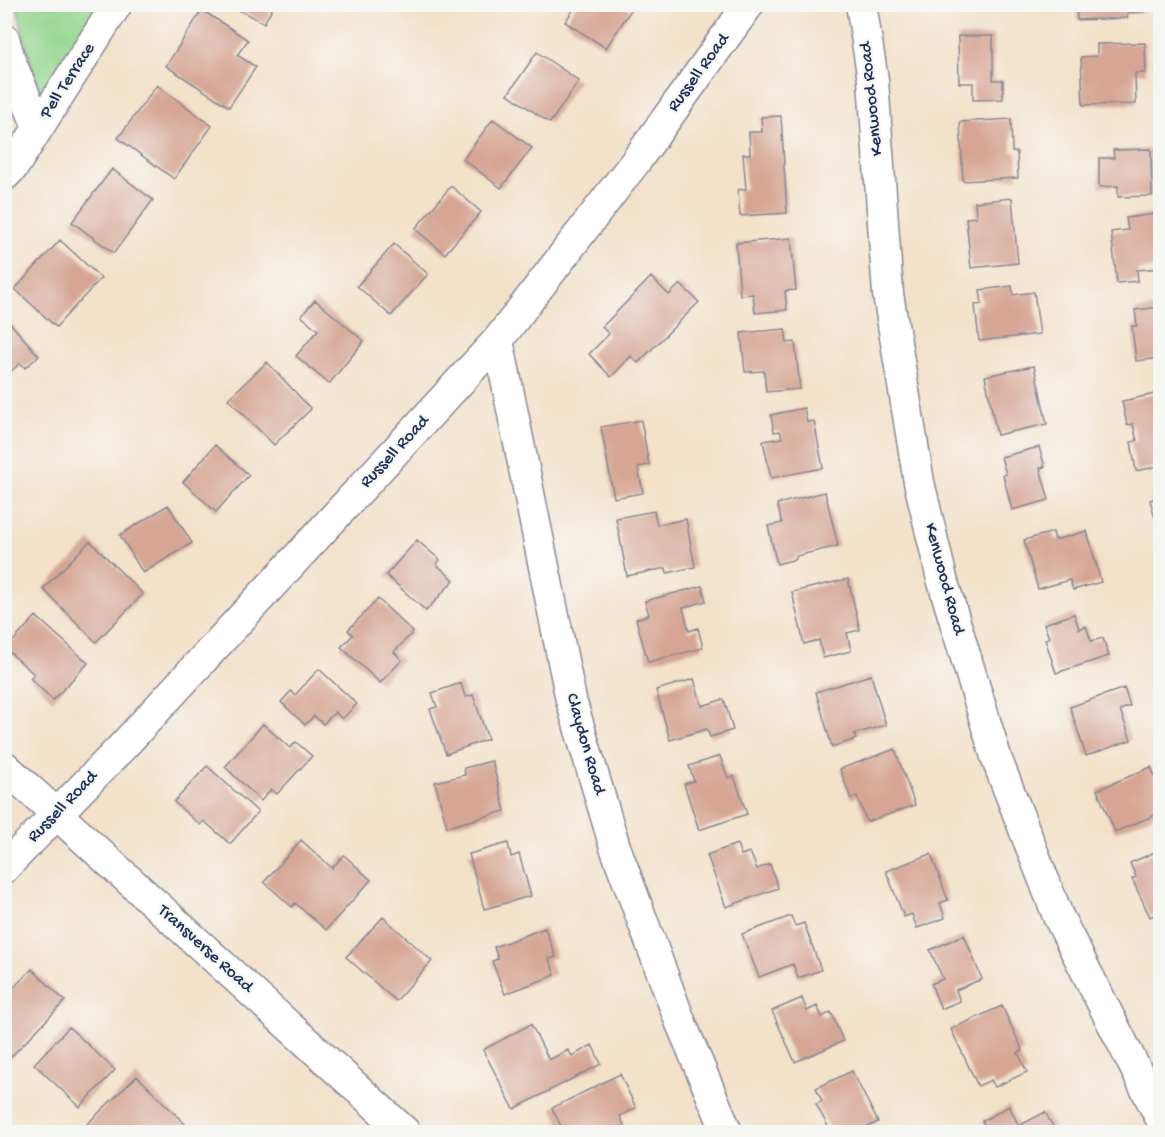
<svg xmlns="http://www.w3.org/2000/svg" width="1165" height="1137" font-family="'Gochi Hand',sans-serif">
<rect width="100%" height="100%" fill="#f6f6f2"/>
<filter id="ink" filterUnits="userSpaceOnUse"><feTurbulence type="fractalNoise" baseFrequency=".0167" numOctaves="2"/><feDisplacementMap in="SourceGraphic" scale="12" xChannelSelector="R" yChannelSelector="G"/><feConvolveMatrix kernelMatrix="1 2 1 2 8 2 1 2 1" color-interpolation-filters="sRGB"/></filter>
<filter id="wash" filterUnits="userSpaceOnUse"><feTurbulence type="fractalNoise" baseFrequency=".008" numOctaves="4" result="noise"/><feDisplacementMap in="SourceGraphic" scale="24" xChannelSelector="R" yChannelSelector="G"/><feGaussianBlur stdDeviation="1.35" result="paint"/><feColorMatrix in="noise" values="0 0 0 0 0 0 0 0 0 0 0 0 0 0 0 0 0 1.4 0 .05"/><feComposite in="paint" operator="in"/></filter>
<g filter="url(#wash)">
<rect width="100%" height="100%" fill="#f3e1c9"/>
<path fill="#94d68e" stroke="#588276" stroke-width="1.5" d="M17 5H102L43 98C30 67 23 37 17 5Z"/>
<g id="blocks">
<path fill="#d6a594" d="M577 4H622L631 10 606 48 565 22Z
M1076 4H1144V12L1127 13V18L1077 20Z
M229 5H274L264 23Z
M202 10 248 40 237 55 256 67 229 107 166 66Z
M958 36H993V80H1003V99L973 100V83H959Z
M1145 43 1146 73H1135L1136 104 1083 105 1081 57 1097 56V44Z
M537 52 579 81 550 123 508 94Z
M157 85 212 126 174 179 118 138Z
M781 116 787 213 740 216 738 190 746 189 743 154H750L749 132H762L761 117Z
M493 119 532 148 501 188 463 159Z
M1011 119 1012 152H1017L1018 178 963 181 960 122Z
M1151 149 1152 196 1118 197V186L1099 187V158H1114L1113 150Z
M112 169 153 200 114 253 72 222Z
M451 186 481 212 445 254 415 229Z
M1012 198 1018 263 971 268 966 218 976 217 975 202Z
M1154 214 1160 268 1137 270 1138 281 1117 283 1111 232 1128 230 1126 218Z
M791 238 796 290 785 291 787 310 755 313 753 294 740 295 736 243Z
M60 240 101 278 56 327 15 289Z
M394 244 428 274 391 316 357 286Z
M651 277 669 295 680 284 699 302 638 363 631 356 611 377 589 354 609 334 602 327Z
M1012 286 1013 295 1034 292 1040 334 979 341 975 305 982 304 980 290Z
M315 300 364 341 329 384 296 356 318 330 301 316Z
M1160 307V358L1136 361 1132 326H1137L1135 310Z
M4 316 39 356 25 368 21 363 4 377Z
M785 329 787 343 795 342 800 389 766 392 764 371 745 372 741 333Z
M267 362 311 409 274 445 228 399Z
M1034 366 1047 424 997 435 985 376Z
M1155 394 1160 416V466L1136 471 1131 442 1137 441 1133 424 1127 425 1122 401Z
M804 408 807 422 814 421 823 468 771 478 763 441 782 438 780 431 774 432 771 415Z
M641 420 649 465 638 467 643 493 614 498 601 427Z
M215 445 249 475 216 512 183 482Z
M1039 447 1045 467 1040 468 1049 500 1012 510 1003 475 1006 474 1001 457Z
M825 492 838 546 796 556V559L777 564 768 526 782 523 777 504Z
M1160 497V536L1150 500Z
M168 505 192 543 143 573 120 535Z
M654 511 657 525 686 519 695 567 667 573 666 568 627 576 616 518Z
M1087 531 1101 582 1073 590 1070 580 1038 589 1024 540 1053 532 1055 540Z
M417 540 440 560 436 564 454 580 426 611 386 575Z
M90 541 143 594 96 642 43 589Z
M848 579 860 630 847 633 851 651 823 658 819 640 804 644 792 592Z
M702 586 706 601 683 608 689 631 698 628 703 648 648 662 636 619 649 615 645 601Z
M378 599 413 632 394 652 402 660 380 683 341 647 353 635 348 630Z
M1074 614 1079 629 1086 626 1091 641 1103 638 1109 656 1056 673 1045 639 1049 638 1044 624Z
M36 616 88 663 53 700 30 678 34 674 6 649Z
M319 669 357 704 342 719 335 712 323 724 314 716 305 725 281 702 291 691 295 695Z
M871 675 886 725 854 734 856 739 832 747 816 692Z
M694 679 702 706 724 699 733 730 710 737 707 729 670 740 656 690Z
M461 683 465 697 473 695 488 739 446 754 430 709 437 707 432 693Z
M1124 688 1130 706 1120 710 1131 740 1086 756 1070 707Z
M263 724 290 748 296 742 312 756 277 794 271 789 261 801 225 767Z
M895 749 915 805 867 822 857 796 851 799 840 769Z
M720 756 728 778 734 776 747 814 699 830 684 784 694 781 689 766Z
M492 761 505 811 447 827 435 782 465 775 464 768Z
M207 766 258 812 230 844 204 821 200 825 174 802Z
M1151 767 1160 790V813L1115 832 1097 790Z
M301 840 332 868 344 855 371 880 326 930 295 903 292 907 264 882Z
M508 843 511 857 519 854 531 896 484 909 469 854Z
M737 844 741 855 750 852 757 869 770 864 778 888 726 907 707 855Z
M1160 850V912L1150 917 1132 879 1136 877 1130 863Z
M931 854 948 900 940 903 945 918 917 928 912 914 904 917 886 871Z
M791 916 795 926 804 923 821 970 798 978 793 964 759 977 742 934Z
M383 917 432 961 396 1001 346 957Z
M545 928 556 957 549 959 555 975 505 994 492 961 498 959 494 947Z
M964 935 982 979 956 990 960 1001 941 1009 931 984 943 979 930 950Z
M32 969 65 1001 7 1061 4 1059V997Z
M802 998 807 1011 817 1006 822 1017 831 1012 843 1041 795 1062 772 1011Z
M1002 1006 1023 1051 1018 1053 1027 1072 995 1087 991 1080 978 1086 951 1029Z
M531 1024 549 1060 568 1050 572 1056 592 1045 601 1064 514 1109 483 1050Z
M69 1027 115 1070 80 1107 34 1064Z
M852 1071 878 1122 857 1132H831L816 1104 822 1101 816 1088Z
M620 1074 636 1108 620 1116 624 1125 612 1132H564L552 1108Z
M137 1076 193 1132H95L87 1124Z
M1009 1106 1019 1126 1045 1112 1056 1132H989L982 1121Z"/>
</g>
</g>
<g filter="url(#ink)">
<use href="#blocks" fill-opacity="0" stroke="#878894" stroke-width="1.5"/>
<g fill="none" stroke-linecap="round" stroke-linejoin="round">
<defs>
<path id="minor" d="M861 4 873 80 888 294 919 482 942 579 997 760 1058 916 1160 1117
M4 38 10 60 38 127
M4 176 14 166 117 4
M498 340 571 700 615 847 680 1021 727 1132
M4 766 405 1132
M4 868 123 746 498 340 636 161 749 4"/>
</defs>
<use href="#minor" stroke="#878894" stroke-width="33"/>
<use href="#minor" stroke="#fff" stroke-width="30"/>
</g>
</g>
<g text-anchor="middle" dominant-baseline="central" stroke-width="4.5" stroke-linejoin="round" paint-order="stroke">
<g font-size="18" fill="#1b2f5e" stroke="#f6f6f2">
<text transform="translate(699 73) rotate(-54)">Russell Road</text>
<text transform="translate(68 81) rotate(-57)">Pell Terrace</text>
<text transform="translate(872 99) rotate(-96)">Kenwood Road</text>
<text transform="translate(395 452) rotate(-47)">Russell Road</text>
<text transform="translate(944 579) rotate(75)">Kenwood Road</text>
<text transform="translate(585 744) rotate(74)">Claydon Road</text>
<text transform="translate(63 807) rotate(-46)">Russell Road</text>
<text transform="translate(205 949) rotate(42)">Transverse Road</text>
</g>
</g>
<rect width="1165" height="1137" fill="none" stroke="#f6f6f2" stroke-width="24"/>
</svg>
